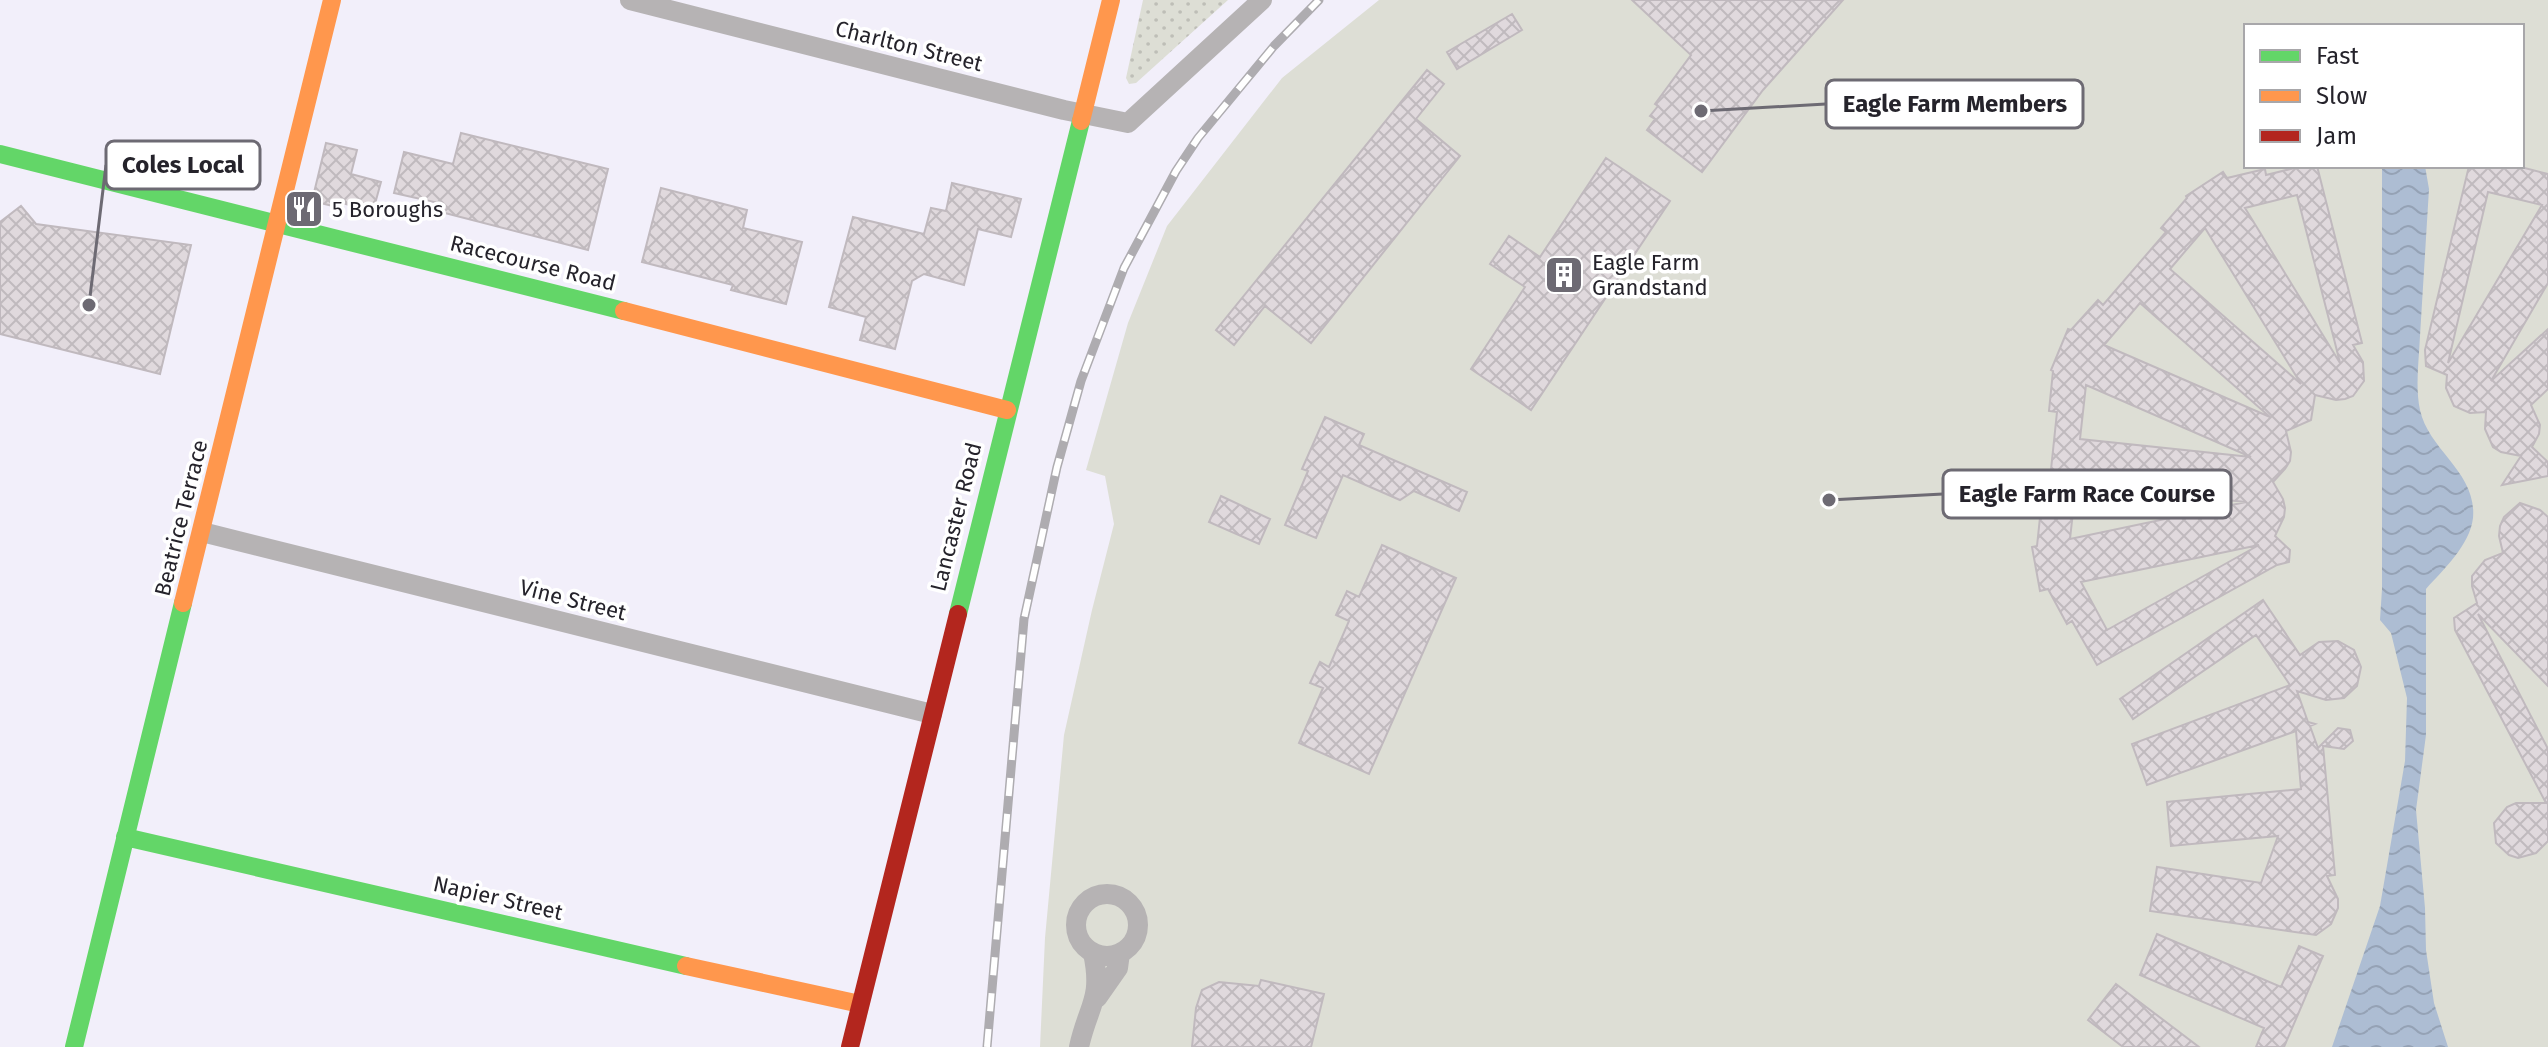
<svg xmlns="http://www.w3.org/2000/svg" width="2548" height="1047" font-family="'Fira Sans',sans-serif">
<defs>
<pattern id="green-dots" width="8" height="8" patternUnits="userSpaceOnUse" patternTransform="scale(2)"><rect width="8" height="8" fill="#ddded5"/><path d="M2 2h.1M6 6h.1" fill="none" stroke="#bebeb7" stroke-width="1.8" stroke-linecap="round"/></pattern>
<pattern id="water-waves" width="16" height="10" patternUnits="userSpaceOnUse" patternTransform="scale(2)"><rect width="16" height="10" fill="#adbdd3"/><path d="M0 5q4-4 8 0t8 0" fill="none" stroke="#95a2b5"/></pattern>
<pattern id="building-cross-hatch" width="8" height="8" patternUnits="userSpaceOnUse" patternTransform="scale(2)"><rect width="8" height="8" fill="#e0d9dd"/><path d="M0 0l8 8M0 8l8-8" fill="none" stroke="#c0babe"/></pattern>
</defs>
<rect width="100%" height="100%" fill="#f2effa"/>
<path fill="url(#green-dots)" d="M1143 0H1228L1136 83 1129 84 1126 78Z"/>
<path fill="#ddded5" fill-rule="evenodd" d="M1379 0H2548V1047H1040L1045 938 1064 735 1092 610 1114 524 1105 476 1086 470 1128 323 1167 226 1282 78ZM2246 26H2522V166H2246Z"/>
<path fill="url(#water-waves)" d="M2382 166H2425L2429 189C2426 238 2423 287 2420 336 2419 360 2415 387 2420 410 2429 451 2477 472 2473 518 2470 545 2443 570 2426 589V735L2416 810 2425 908 2426 950 2434 1003 2448 1047H2332L2380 906 2405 761 2407 698 2391 633 2380 620 2382 589Z"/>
<path fill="url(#building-cross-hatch)" stroke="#c0b9be" stroke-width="2" fill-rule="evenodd" d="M1632 0H1843L1763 90 1702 172 1647 130 1655 119 1650 116 1658 106 1655 104 1691 55Z
M1512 14 1522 30 1457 69 1447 52Z
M1427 70 1444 84 1416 119 1460 156 1311 343 1265 306 1234 345 1216 330Z
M461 133 608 169 588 250 441 212 443 204 394 193 404 152 453 164Z
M326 143 357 150 351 174 381 182 373 211 338 202 337 207 312 201Z
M1606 158 1670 201 1531 410 1471 369 1525 287 1490 264 1509 236 1540 257Z
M2303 166H2317L2362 343 2353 345 2363 362 2364 381 2353 396 2345 399 2336 400 2315 395 2311 420 2286 431 2291 452 2290 461 2285 469 2273 482 2283 499 2285 508 2284 517 2275 536 2290 550 2289 562 2277 565 2097 665 2072 621 2067 624 2048 589 2040 591 2032 547 2037 546 2041 508H2047L2057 412 2049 411 2053 371 2051 370 2068 329 2071 330 2098 300 2103 305 2166 232 2161 228 2187 198 2186 196 2223 172 2227 178 2265 169 2266 175ZM2297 195 2335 343 2340 363 2245 208ZM2205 228 2301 384 2170 269ZM2140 303 2270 417 2104 345ZM2086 385 2251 457 2080 439ZM2076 485 2246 502 2070 539ZM2259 545 2107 630 2081 582Z
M2469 166H2517L2548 174V283L2491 381 2548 329V389L2531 405 2540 425 2539 434 2532 447 2548 462V476L2502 485 2521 456 2501 452 2493 447 2485 429 2486 412 2470 413 2454 406 2446 388 2447 375 2426 366 2425 350ZM2488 192 2542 205 2448 363Z
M952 183 1021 199 1011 237 978 229 964 285 924 274 912 281 895 349 860 340 866 317 829 307 853 217 924 234 931 208 946 211Z
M661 188 747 210 743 228 802 242 786 304 731 290 733 285 642 262Z
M21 206 36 224 191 245 160 374 0 334V222Z
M1325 417 1364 434 1359 445 1467 492 1459 511 1414 491 1400 500 1343 475 1316 538 1285 525 1308 471 1302 469Z
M1221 496 1270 519 1259 544 1209 522Z
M2520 503 2540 510 2548 517V686L2478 614 2548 749V841L2536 853 2518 858 2509 855 2496 843 2494 823 2507 807 2516 803H2546L2455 630 2454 618 2477 603 2472 586V576L2485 560 2503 553 2499 536 2500 526 2504 517Z
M1382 545 1456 578 1369 774 1299 743 1323 688 1310 683 1320 662 1329 667 1349 621 1336 615 1347 591 1359 597Z
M2263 600 2300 655 2319 642 2338 641 2354 650 2361 667 2357 686 2344 698 2326 700 2297 691 2308 722 2315 724 2310 726 2318 748 2338 728 2350 730 2353 741 2344 749 2323 746 2335 875 2327 876 2338 899V908L2331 924 2316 935 2150 911 2157 867 2261 883 2278 836 2171 846 2167 802 2301 789 2296 731 2147 785 2132 744 2290 685 2256 635 2133 719 2120 699Z
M2157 934 2281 987 2299 946 2323 956 2284 1047H2256L2264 1028 2140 975Z
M1261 980 1324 994 1311 1047H1192L1196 1008 1202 990 1219 982 1259 986Z
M2116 984 2137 1000 2199 1047H2123L2088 1020Z"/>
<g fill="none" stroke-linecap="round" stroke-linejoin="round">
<path stroke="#b6b3b4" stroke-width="20" d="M630 0 1064 110 1128 123 1262 0
M202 532 932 714
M1076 925a31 31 0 1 1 62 0a31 31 0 1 1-62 0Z
M1097 998 1118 968 1120 953
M1079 1047C1088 1005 1103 1000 1093 953"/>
<path stroke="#63d668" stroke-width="18" d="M0 154 624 311
M958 614 1081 121
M125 837 686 966
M74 1047 183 603"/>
<path stroke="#ff974d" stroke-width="18" d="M1081 121 1111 0
M624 311 1007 410
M183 603 332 0
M686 966 860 1004"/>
<path stroke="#b3261e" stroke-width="18" d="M850 1047 958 614"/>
<defs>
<path id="rail" d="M987 1047 1024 619 1057 467 1081 381 1124 268 1176 171 1198 138 1274 46 1319 0"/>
</defs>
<use href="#rail" stroke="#aeacb0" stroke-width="9"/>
<use href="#rail" stroke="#fff" stroke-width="6" stroke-dasharray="18" stroke-linecap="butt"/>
</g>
<defs>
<symbol id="restaurant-square" viewBox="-11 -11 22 22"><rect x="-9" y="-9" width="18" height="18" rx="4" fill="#6d6a73" stroke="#fff"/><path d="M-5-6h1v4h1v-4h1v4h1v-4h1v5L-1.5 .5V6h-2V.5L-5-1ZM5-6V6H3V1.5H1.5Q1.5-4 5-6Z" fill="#fff"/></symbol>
<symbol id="building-square" viewBox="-11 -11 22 22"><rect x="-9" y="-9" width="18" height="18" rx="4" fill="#6d6a73" stroke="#fff"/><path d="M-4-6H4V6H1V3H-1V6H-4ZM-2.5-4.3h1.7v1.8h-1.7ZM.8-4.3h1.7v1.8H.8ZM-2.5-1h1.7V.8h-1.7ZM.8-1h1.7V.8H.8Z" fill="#fff"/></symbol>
</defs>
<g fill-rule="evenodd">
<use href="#restaurant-square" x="282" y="187" width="44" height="44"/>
<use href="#building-square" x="1542" y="253" width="44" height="44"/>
</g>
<g text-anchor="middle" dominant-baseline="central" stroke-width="7" stroke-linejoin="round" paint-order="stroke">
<g font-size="22" fill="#25232b" stroke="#fff">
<text transform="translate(909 46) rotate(14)">Charlton Street</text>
<text transform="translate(533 263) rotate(14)">Racecourse Road</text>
<text transform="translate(956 517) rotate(-76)">Lancaster Road</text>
<text transform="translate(181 518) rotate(-76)">Beatrice Terrace</text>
<text transform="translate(573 600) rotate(14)">Vine Street</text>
<text transform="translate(498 898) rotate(13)">Napier Street</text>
</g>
<g font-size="22" fill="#25232b" stroke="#fff" text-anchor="start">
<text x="332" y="209">5 Boroughs</text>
<text x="1592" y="262">Eagle Farm<tspan x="1592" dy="25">Grandstand</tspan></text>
</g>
</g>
<path fill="none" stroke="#6d6a73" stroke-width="3" d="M1701 111L1826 104M89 305L106 165M1829 500L1943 494"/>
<g fill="#6d6a73" stroke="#fff" stroke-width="3">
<circle cx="1701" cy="111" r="8"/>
<circle cx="89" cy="305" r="8"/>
<circle cx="1829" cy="500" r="8"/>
</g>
<g fill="#fff" stroke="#6d6a73" stroke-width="3">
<rect x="1826" y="80" width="257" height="48" rx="8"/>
<rect x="106" y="141" width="154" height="48" rx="8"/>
<rect x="1943" y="470" width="288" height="48" rx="8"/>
</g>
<g font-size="24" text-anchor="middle" font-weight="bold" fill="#25232b">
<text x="1955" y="112">Eagle Farm Members</text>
<text x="183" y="173">Coles Local</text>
<text x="2087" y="502">Eagle Farm Race Course</text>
</g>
<rect x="2244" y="24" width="280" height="144" fill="#ffffff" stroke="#a8a7aa" stroke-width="2"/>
<rect x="2260" y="50" width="40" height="12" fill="#63d668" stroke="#a8a7aa" stroke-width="2"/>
<text x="2316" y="64" font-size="24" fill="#25232b">Fast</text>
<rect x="2260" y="90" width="40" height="12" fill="#ff974d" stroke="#a8a7aa" stroke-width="2"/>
<text x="2316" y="104" font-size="24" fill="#25232b">Slow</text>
<rect x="2260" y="130" width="40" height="12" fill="#b3261e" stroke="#a8a7aa" stroke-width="2"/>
<text x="2316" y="144" font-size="24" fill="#25232b">Jam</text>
</svg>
